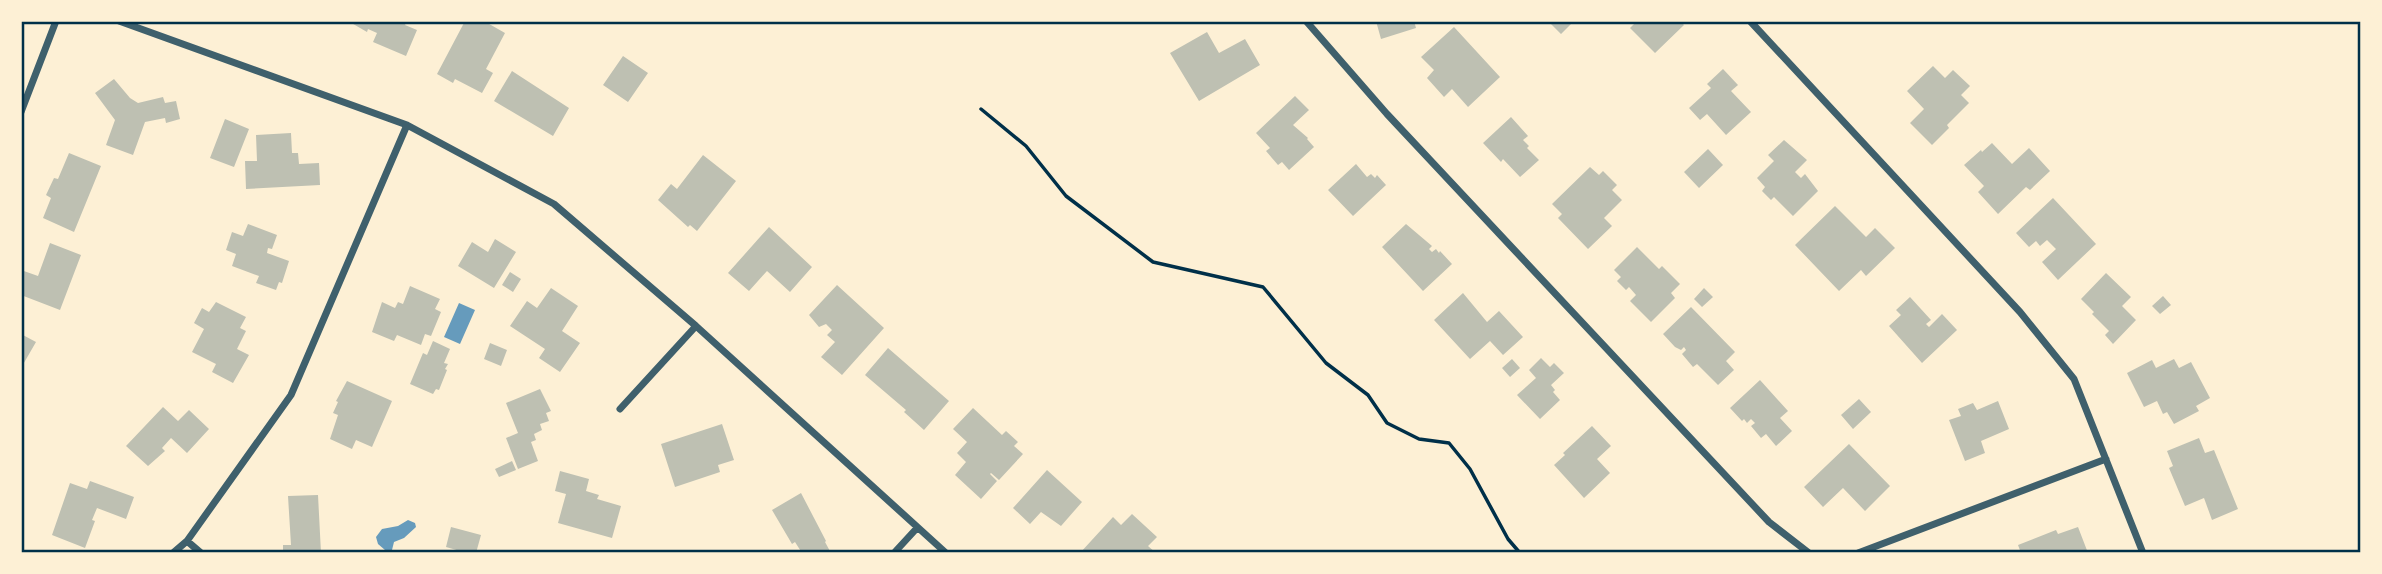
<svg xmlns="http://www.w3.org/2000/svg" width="2382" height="574" font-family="'Roboto Condensed',sans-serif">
<rect width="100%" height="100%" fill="#fdf0d5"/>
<path fill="#669bbc" d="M459 303 475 310 460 344 444 337Z
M408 520 415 523 416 527 404 538 394 542 392 550H385L378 544 376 537 382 529 398 526Z"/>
<path fill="#bec0b2" d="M348 21H407L405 25 417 30 406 56 373 42 377 33 368 29 367 32Z
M465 21H484L505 33 486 69 493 73 482 93 455 79 453 83 437 74Z
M1376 21H1414L1416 28 1381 39Z
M1548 21H1574L1561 34Z
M1637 21H1680L1684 25 1655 53 1630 28Z
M1454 27 1500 77 1468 107 1452 89 1444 97 1427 78 1434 70 1421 57Z
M1207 32 1219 53 1245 39 1260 65 1199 101 1170 53Z
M623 56 648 73 628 102 603 85Z
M1933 66 1945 78 1953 70 1970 86 1961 95 1969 103 1947 125 1949 128 1932 145 1910 123 1924 109 1907 91Z
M1723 69 1738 85 1731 91 1751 112 1726 135 1707 114 1700 120 1689 108 1711 88 1707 84Z
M512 71 569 108 553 136 494 101Z
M114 79 130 98 138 103 163 97 165 103 176 101 180 119 166 123 165 118 145 122 133 155 106 145 115 120 95 93Z
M1295 96 1309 110 1293 125 1308 138 1307 139 1314 147 1289 170 1282 162 1278 165 1266 151 1270 148 1256 133Z
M1511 117 1528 136 1523 140 1529 146 1527 148 1539 160 1520 177 1503 159 1501 162 1483 143Z
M225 119 249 129 234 167 210 158Z
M291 133 292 153H298L299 164 319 163 320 185 246 189 245 161H257L256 135Z
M1784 140 1807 160 1795 172 1801 178 1805 174 1818 191 1793 216 1774 197 1771 200 1762 191 1765 187 1757 178 1774 161 1768 155Z
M1992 143 2012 164 2029 148 2050 171 2030 190 2026 187 1998 214 1978 192 1984 186 1964 165 1981 150 1982 152Z
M1708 149 1723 165 1699 188 1684 172Z
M69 153 101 166 74 232 43 218 51 198 46 195 54 178 58 179Z
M703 155 736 181 697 231 690 225 688 227 658 200 671 184 677 189Z
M1356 164 1367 177 1371 174 1375 178 1377 175 1386 185 1353 216 1328 190Z
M1590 167 1599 175 1603 171 1617 185 1612 190 1622 200 1604 218 1612 226 1588 249 1558 218 1562 214 1552 204Z
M2053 198 2096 244 2058 280 2042 262 2056 249 2047 240 2040 246 2036 241 2029 247 2016 233Z
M1835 206 1866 237 1875 228 1895 248 1866 276 1861 270 1839 291 1795 245Z
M248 224 277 235 272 249 268 248 267 253 289 261 282 283 279 282 276 290 256 283 259 276 232 266 236 254 226 250 232 232 243 236Z
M1406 224 1432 246 1429 249 1432 252 1436 249 1439 253 1440 251 1452 264 1423 291 1382 247Z
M769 227 812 267 790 292 767 271 749 291 728 273Z
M495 239 516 252 494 288 458 266 472 242 488 252Z
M50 243 81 255 60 310 21 295V270L38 276Z
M1637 247 1659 269 1662 266 1680 284 1671 293 1675 298 1651 322 1630 301 1636 295 1629 287 1626 290 1617 281 1621 277 1614 270Z
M510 272 521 279 513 292 502 285Z
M2106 273 2131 297 2122 306 2136 320 2113 344 2105 335 2109 331 2092 314 2094 312 2081 299Z
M837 285 884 328 842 375 821 357 835 342 827 335 832 330 826 324 819 327 809 315Z
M410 286 440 299 435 309 441 312 431 336 425 334 421 345 397 335 394 341 372 332 382 302 395 308 398 302 403 304Z
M551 288 578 306 562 331 580 343 560 372 539 358 545 349 510 326 527 301 537 308Z
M1704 288 1713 297 1702 307 1694 299Z
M1463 293 1487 322 1499 311 1523 337 1503 355 1490 341 1470 359 1434 320Z
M2163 296 2171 305 2160 314 2152 306Z
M1910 297 1931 320 1926 324 1929 327 1942 314 1957 330 1922 363 1889 326 1901 315 1896 310Z
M216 302 246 317 240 328 246 331 237 349 249 355 233 383 212 372 216 364 192 352 204 329 194 323 202 308 209 312Z
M1691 307 1735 352 1726 361 1734 370 1718 385 1697 364 1693 367 1682 354 1686 350 1684 347 1681 350 1675 347 1663 334Z
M21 334 36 342 21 368Z
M433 341 450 349 444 363 448 364 445 369 447 370 439 390 436 389 433 394 410 384 423 353 427 355Z
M490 343 507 350 501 366 484 359Z
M888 348 949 401 924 430 904 412 906 410 865 375Z
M1541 358 1550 367 1554 363 1564 373 1551 385 1555 390 1553 392 1560 400 1540 419 1517 395 1536 378 1529 370Z
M1512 359 1520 368 1510 377 1502 368Z
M2174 359 2179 368 2191 362 2210 398 2196 406 2199 411 2174 424 2167 412 2163 414 2157 401 2144 407 2127 373 2152 360 2156 368Z
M1760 380 1788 411 1780 418 1792 431 1776 446 1766 434 1761 438 1751 426 1755 423 1751 419 1747 423 1744 419 1742 421 1730 408Z
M347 381 392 401 372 447 356 440 352 449 330 439 338 415 333 413 338 402 336 401Z
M540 389 551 411 546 413 549 421 540 424 542 430 534 434 536 440 531 442 538 461 518 469 506 438 518 433 506 403Z
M1859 399 1871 412 1853 429 1841 415Z
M1998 401 2009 429 1981 441 1985 453 1965 461 1949 420 1961 416 1958 409 1973 403 1977 410Z
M163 407 178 421 189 410 209 429 187 453 171 438 162 448 165 451 148 466 126 446Z
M973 408 1002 435 1006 431 1018 442 1014 446 1023 454 999 480 991 473 990 474 997 481 981 499 955 475 966 462 957 453 967 442 953 429Z
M722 424 734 460 718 465 720 472 675 487 661 444Z
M1592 426 1611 446 1597 459 1610 473 1584 498 1554 465 1565 455 1563 453Z
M2199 438 2205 453 2214 450 2238 509 2212 520 2204 498 2185 506 2169 468 2173 466 2167 451Z
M1849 444 1890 486 1865 511 1843 488 1823 507 1804 487Z
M512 461 516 470 499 477 495 469Z
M1047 470 1082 502 1061 526 1041 512 1030 524 1013 508Z
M560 471 589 479 586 491 599 495 597 499 621 506 612 538 558 523 566 494 555 491Z
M90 481 134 497 126 519 97 508 92 520 95 521 85 548 52 535 70 483 87 489Z
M801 493 826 541 825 542 831 553H802L795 542 792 544 772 510Z
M318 495 321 553H283V545H291L288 496Z
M1132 514 1157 537 1148 546 1156 553H1080L1113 517 1121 525Z
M451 527 481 535 476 553H467L446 547Z
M2078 527 2088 553H2021L2018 545 2056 530 2058 534Z"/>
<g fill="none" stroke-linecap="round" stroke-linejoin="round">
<path stroke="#003049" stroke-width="3.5" d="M981 109 1026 146 1066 196 1153 262 1263 287 1326 363 1368 395 1387 423 1419 439 1449 443 1470 469 1508 539 1520 553"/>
<path stroke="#3f606c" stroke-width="7" d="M119 21 407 125 554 204 696 326 946 553
M1306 21 1387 114 1769 522 1809 553
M1750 21 2020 312 2074 379 2143 553
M21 112 56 21
M620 409 696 326
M187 541 201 553
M173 553 187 541 291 395 407 125
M894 553 917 528
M1858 553 2106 459"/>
</g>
<rect width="2382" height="574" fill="none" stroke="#fdf0d5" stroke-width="46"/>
<rect x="23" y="23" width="2336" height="528" fill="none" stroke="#003049" stroke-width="2.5"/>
</svg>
